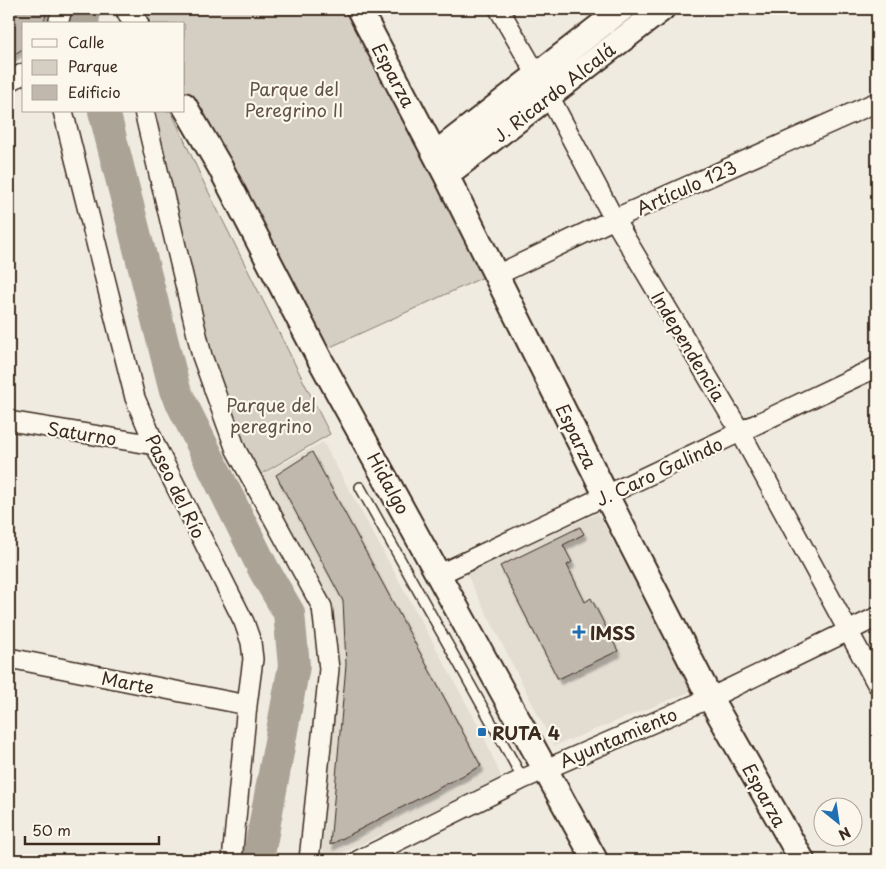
<svg xmlns="http://www.w3.org/2000/svg" width="886" height="869" font-family="'Playpen Sans',sans-serif">
<defs>
<filter id="shadow"><feDropShadow dx="3" dy="5.5" stdDeviation="1" flood-color="#0004"/></filter>
</defs>
<rect width="100%" height="100%" fill="#f0ebe0"/>
<filter id="ink" filterUnits="userSpaceOnUse"><feTurbulence type="fractalNoise" baseFrequency=".02" numOctaves="2"/><feDisplacementMap in="SourceGraphic" scale="10" xChannelSelector="R" yChannelSelector="G"/><feConvolveMatrix kernelMatrix="1 2 1 2 8 2 1 2 1" color-interpolation-filters="sRGB"/></filter>
<g filter="url(#ink)">
<path fill="#e2dcd1" d="M323 442 482 732 502 779 327 860H322L333 670 329 606 257 478Z
M598 513 692 691 554 746 466 573Z"/>
<path fill="#d5cec3" stroke="#887c70" d="M142 9H348L488 275 326 349 231 161 184 95V24H140Z
M147 111H171L203 181 330 434 253 479 200 338Z"/>
<g fill="none" stroke-linecap="round" stroke-linejoin="round">
<path stroke="#aca397" stroke-width="32" d="M83 24 85 9
M104 111 175 390 264 570 289 613 294 666 258 860"/>
</g>
<path fill="#c0b8ad" stroke="#3b2a1e" filter="url(#shadow)" d="M9 9H48L43 24H24V48L9 58Z
M312 452 481 766 330 845 346 665 343 601 276 475Z
M580 527 584 534 563 545 572 562 567 565 585 602 591 598 618 651 558 679 500 566Z"/>
<g fill="none" stroke-linecap="round" stroke-linejoin="round">
<defs>
<path id="service" d="M360 487 523 779"/>
<path id="minor" d="M499 9 549 96 614 219 741 433 877 684
M58 24 62 9
M9 82 24 73
M63 111 135 398 155 445 244 622 251 642 253 659 247 705 232 860
M144 111 202 356 236 450 322 607 329 669 309 860
M497 275 614 219 877 102
M9 421 155 445
M440 574 877 367
M9 658 247 705
M359 860 523 779 710 698 877 617"/>
<path id="tertiary" d="M128 9 136 24
M359 9 446 175 606 495 710 698 802 860
M184 105 220 167 318 356 595 860
M435 154 622 9
M446 175 662 9"/>
</defs>
<use href="#service" stroke="#3b2a1e" stroke-width="12"/>
<use href="#minor" stroke="#3b2a1e" stroke-width="22"/>
<use href="#tertiary" stroke="#3b2a1e" stroke-width="28"/>
<use href="#service" stroke="#fbf7ec" stroke-width="9"/>
<use href="#minor" stroke="#fbf7ec" stroke-width="19"/>
<use href="#tertiary" stroke="#fbf7ec" stroke-width="24"/>
</g>
</g>
<g fill="#1f6fb2" stroke="#fbf7ec" stroke-width="2">
<path d="M576.5 624.5h5v5h5v5h-5v5h-5v-5h-5v-5h5z"/>
<rect x="477" y="727" width="10" height="10" rx="2.5"/>
</g>
<g text-anchor="middle" dominant-baseline="central" stroke-width="4.5" stroke-linejoin="round" paint-order="stroke">
<g font-size="18" fill="#3b2a1e" stroke="#fbf7ec">
<text transform="translate(394 75) rotate(62)">Esparza</text>
<text transform="translate(554 92) rotate(-38)">J. Ricardo Alcalá</text>
<text transform="translate(686 187) rotate(-24)">Artículo 123</text>
<text transform="translate(689 346) rotate(59)">Independencia</text>
<text transform="translate(82 433) rotate(9)">Saturno</text>
<text transform="translate(577 436) rotate(64)">Esparza</text>
<text transform="translate(659 471) rotate(-25)">J. Caro Galindo</text>
<text transform="translate(389 483) rotate(61)">Hidalgo</text>
<text transform="translate(176 486) rotate(64)">Paseo del Río</text>
<text transform="translate(128 682) rotate(11)">Marte</text>
<text transform="translate(618 737) rotate(-23)">Ayuntamiento</text>
<text transform="translate(765 795) rotate(61)">Esparza</text>
</g>
<g font-size="18" fill="#625347" stroke="#fbf7ec">
<text x="294" y="88">Parque del<tspan x="294" dy="21">Peregrino II</tspan></text>
<text x="271" y="404">Parque del<tspan x="271" dy="21">peregrino</tspan></text>
</g>
<g font-size="18" font-weight="bold" fill="#3b2a1e" stroke="#fbf7ec" text-anchor="start">
<text x="590" y="632">IMSS</text>
<text x="492" y="732">RUTA 4</text>
</g>
</g>
<rect width="886" height="869" fill="none" stroke="#fbf7ec" stroke-width="30"/>
<rect x="15" y="15" width="856" height="839" fill="none" stroke="#3b2a1e" stroke-width="2" filter="url(#ink)"/>
<rect x="22" y="22" width="162" height="90" fill="#fbf7ec" stroke="#aea59a"/>
<rect x="32" y="39" width="25" height="8" fill="#fbf7ec" stroke="#aea59a"/>
<text x="68" y="48" font-size="15" fill="#3b2a1e">Calle</text>
<rect x="32" y="60" width="25" height="15" fill="#d5cec3" stroke="#aea59a"/>
<text x="68" y="72" font-size="15" fill="#3b2a1e">Parque</text>
<rect x="32" y="85" width="25" height="15" fill="#c0b8ad" stroke="#aea59a"/>
<text x="68" y="98" font-size="15" fill="#3b2a1e">Edificio</text>
<g transform="translate(838 822) rotate(150)"><circle r="24" fill="#fbf7ec" stroke="#aea59a"/>
<path d="M0-4L9 19L0 12L-9 19Z" fill="#1f6fb2"/>
<text y="-8" font-size="14" font-weight="bold" text-anchor="middle" fill="#3b2a1e">N</text>
</g>
<path d="M25 836v8h134v-8" fill="none" stroke="#3b2a1e" stroke-width="2.5"/>
<text x="32" y="836" font-size="15" fill="#3b2a1e" stroke="#fbf7ec" stroke-width="4" paint-order="stroke">50 m</text>
</svg>
